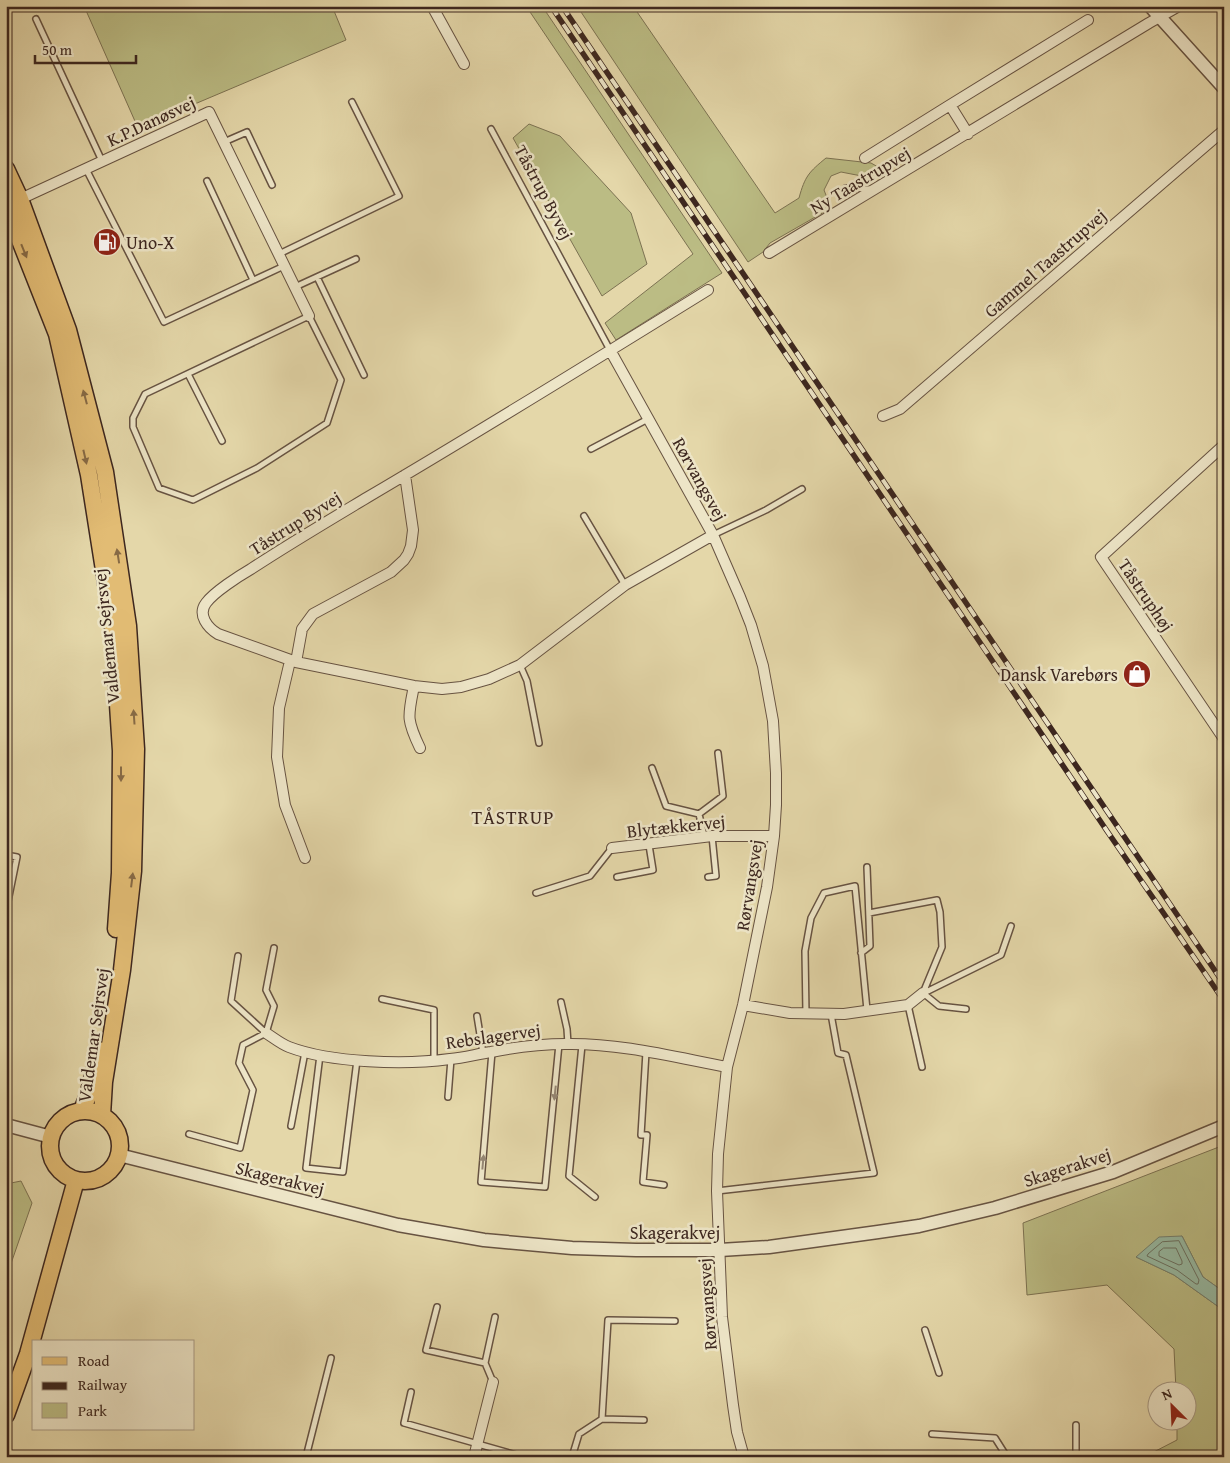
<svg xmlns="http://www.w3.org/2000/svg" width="1230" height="1463" font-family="'Gentium Book Plus',serif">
<rect width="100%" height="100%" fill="#e4d7a9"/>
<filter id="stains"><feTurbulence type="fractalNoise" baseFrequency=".004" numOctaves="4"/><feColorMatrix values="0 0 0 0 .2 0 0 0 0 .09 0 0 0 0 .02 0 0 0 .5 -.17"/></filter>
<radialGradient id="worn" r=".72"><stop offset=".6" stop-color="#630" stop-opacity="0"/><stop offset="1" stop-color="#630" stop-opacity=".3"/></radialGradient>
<path fill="#bbbc84" stroke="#7c7252" d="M84 6H332L346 40 138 128Z
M526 6H542L722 273 616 340 605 323 693 254Z
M577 6H633L775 213 799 198C805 176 809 172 826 158L871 163 885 171 872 178 841 172 831 176 824 190 831 208 770 243 763 252 748 262Z
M529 124 560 136 631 213 647 264 602 296 513 138Z
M1224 1145V1292L1203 1277 1182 1236 1136 1257 1174 1275 1223 1310 1224 1457H1144L1177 1440V1421L1188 1420V1390H1176L1174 1349 1107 1285 1027 1295 1023 1223Z
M21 1181 32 1203 6 1278V1184Z"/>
<path fill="#97baa3" stroke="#737f6e" d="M1182 1236 1203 1277 1224 1292V1312L1223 1310 1174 1275 1136 1257 1159 1237Z"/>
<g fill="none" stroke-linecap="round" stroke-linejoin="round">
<path stroke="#6a7061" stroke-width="1" d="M1179 1241 1199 1280 1198 1284H1196L1177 1270 1147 1256 1148 1254 1162 1242Z
M1164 1248H1176L1182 1261V1264L1179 1265 1159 1256V1252Z"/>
<defs>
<path id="service" d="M36 19 102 161
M491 129 610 350
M224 142 247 132 272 185
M86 169 164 322 284 266
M207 181 253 280
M846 188 870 189
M279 254 399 196 352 102
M317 277 364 375
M295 287 356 259
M309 316 341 380 327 423 257 468 193 500 159 488 133 427V418L145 394Z
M188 374 222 441
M591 449 648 419
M584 516 625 585
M713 535 766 510 802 489
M520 665 527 681 539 743
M652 768 666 806 699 814 704 836
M699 814 723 796 718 753
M6 855 17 857 6 911
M617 877 653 870 649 845
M708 877 716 876 712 836
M536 893 590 876 612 848
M869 913 937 900 940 912 942 947 923 993
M861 953 870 946 867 867
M238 956 231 1001 266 1033
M923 993 939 1006 966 1009
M924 993 1001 955 1011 926
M382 999 434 1010V1060
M561 1002 567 1029 568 1044
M908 1005 922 1067
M806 1014 805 951 811 918 824 893 855 886 867 1010
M477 1016 483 1053
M582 1045 569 1176 595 1197
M492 1052 481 1182 545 1187 559 1044
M646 1052 641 1135H647L643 1182 664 1185
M320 1055 306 1168 343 1172 357 1060
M448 1097 451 1059
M291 1126 305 1052
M189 1134 240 1148 253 1090 239 1063 243 1045 266 1033 274 1006 266 990 274 948
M717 1191 874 1173 846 1055 838 1053 831 1014
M437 1307 426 1350 485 1363
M925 1330 939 1373
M493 1382 485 1363 495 1317
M411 1392 404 1423 520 1456
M644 1420 602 1419 608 1320 675 1321
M932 1434 995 1438 1007 1457
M306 1457 331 1358
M572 1457 579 1434 602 1419
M1076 1457V1425"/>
<path id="minor" d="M432 6 464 64
M968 134 950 105 1088 20
M865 158 950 105
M16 201 209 112 309 316
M769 253 1149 23 1179 6
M708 290C595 360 482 430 368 497 328 521 289 544 251 569 239 576 214 592 206 603 197 615 208 628 218 634L296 662 414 686 442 689 461 687 489 679 520 665 625 585 713 535
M610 350 713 535 740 597 751 625 763 666 773 721 776 773V805L774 836 767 887 743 1005 727 1067 718 1154 717 1191 722 1317 733 1405 737 1432 744 1457
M883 416 900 409 1224 130
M1224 445 1101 557 1224 739
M290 661 279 708 277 757 285 805 305 858
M296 662 302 629 313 614 391 572 404 560 408 554 411 546 413 530 405 475
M414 686C408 716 406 719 420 748
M612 848 712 836H774
M743 1005 790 1013 844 1014 908 1005 923 993
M266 1033C274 1038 281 1044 289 1047 331 1063 405 1065 450 1059 464 1058 477 1054 491 1052 516 1047 541 1044 566 1044 620 1043 674 1057 727 1067
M474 1457 493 1382"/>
<path id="tertiary" d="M1150 6 1224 88
M6 1125 51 1137
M119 1155 398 1225 484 1240 572 1248 636 1250H720L769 1247 878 1232 919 1226 995 1208 1113 1172 1224 1126"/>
<path id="primary" d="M6 169 20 199 68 330 105 472 128 626 136 749 133 871 122 970 104 1082 102 1115
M6 205 57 334 89 475 113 627 121 751 120 873 116 929
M82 1110 88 1096 99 1050
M50 1146a35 35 0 1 1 70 0a35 35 0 1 1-70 0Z
M6 1415 28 1354 76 1180"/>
</defs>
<use href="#service" stroke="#675342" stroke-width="8"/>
<use href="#minor" stroke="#675342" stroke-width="12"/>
<use href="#tertiary" stroke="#675342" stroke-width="15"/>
<use href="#primary" stroke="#3d271f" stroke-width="19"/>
<use href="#service" stroke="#ede5c7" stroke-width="5"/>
<use href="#minor" stroke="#ede5c7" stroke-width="10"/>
<use href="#tertiary" stroke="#ede5c7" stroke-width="12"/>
<use href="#primary" stroke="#e2bc74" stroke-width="16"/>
<defs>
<path id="rail" d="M551 6 1107 831 1224 1001
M562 6 1224 984"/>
</defs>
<use href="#rail" stroke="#3d271f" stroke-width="5.5"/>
<use href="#rail" stroke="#ede5c7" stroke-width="4" stroke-dasharray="11" stroke-linecap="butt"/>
</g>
<defs><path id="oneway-solid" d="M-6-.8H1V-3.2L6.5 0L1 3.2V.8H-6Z" transform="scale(1.25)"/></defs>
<g fill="#876a45">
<use href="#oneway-solid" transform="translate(24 251) rotate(68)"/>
<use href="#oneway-solid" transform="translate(85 397) rotate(-105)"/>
<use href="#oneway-solid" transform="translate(85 457) rotate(77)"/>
<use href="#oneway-solid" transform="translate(118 556) rotate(-99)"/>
<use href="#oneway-solid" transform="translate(134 717) rotate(-94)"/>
<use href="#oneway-solid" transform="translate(121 774) rotate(90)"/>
<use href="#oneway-solid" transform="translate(132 880) rotate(-83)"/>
</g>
<g fill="#958673">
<use href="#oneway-solid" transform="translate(555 1093) rotate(96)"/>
<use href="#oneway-solid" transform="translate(483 1162) rotate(-85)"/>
</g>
<defs>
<symbol id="fuel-disc" viewBox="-11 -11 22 22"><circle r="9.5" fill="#8f2418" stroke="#ede5c7"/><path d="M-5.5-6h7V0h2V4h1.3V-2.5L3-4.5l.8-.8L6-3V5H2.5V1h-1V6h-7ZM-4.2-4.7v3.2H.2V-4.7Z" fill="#fff"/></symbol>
<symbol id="shop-disc" viewBox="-11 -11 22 22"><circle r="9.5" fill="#8f2418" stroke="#ede5c7"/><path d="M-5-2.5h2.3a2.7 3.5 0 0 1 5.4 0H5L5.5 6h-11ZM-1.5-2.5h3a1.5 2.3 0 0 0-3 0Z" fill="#fff"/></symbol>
</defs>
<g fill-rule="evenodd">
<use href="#fuel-disc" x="91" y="226" width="32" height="32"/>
<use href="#shop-disc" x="1121" y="658" width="32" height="32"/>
</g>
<g text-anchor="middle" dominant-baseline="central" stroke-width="5" stroke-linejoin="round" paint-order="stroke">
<g font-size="18" fill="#3d271f" stroke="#ede5c7">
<text transform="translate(151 121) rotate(-25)">K.P.Danøsvej</text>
<text transform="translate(860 180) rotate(-31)">Ny Taastrupvej</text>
<text transform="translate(544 192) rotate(62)">Tåstrup Byvej</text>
<text transform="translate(1045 263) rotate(-41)">Gammel Taastrupvej</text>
<text transform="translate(700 479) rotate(61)">Rørvangsvej</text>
<text transform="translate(295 523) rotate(-32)">Tåstrup Byvej</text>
<text transform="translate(1146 595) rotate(56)">Tåstruphøj</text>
<text transform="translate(106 636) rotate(-96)">Valdemar Sejrsvej</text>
<text transform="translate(676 826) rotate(-6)">Blytækkervej</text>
<text transform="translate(749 885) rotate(-81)">Rørvangsvej</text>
<text transform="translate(93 1035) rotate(-82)">Valdemar Sejrsvej</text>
<text transform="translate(493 1036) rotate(-8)">Rebslagervej</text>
<text transform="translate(1067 1167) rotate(-18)">Skagerakvej</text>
<text transform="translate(280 1178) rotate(14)">Skagerakvej</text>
<text x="675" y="1232">Skagerakvej</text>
<text transform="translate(707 1304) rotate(-94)">Rørvangsvej</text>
</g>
<g font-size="18" fill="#3d271f" stroke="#ede5c7" text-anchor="start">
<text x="126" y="242">Uno-X</text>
<text x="1118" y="674" text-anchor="end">Dansk Varebørs</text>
</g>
<g font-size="19" letter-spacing="1" fill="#3d271f" stroke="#ede5c7">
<text x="513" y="817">TÅSTRUP</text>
</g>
</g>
<rect width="1230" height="1463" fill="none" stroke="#e4d7a9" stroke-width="25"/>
<rect x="8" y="8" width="1215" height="1448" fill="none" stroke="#3d271f" stroke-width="2.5"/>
<rect x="12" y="12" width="1205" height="1438" fill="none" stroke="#3d271f"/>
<rect x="32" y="1340" width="162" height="90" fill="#ede5c7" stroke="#a79984"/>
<rect x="42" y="1357" width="25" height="8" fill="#e2bc74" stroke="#a79984"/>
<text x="78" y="1366" font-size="15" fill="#3d271f">Road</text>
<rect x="42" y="1382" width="25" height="8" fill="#3d271f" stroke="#a79984"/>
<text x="78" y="1390" font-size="15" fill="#3d271f">Railway</text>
<rect x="42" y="1403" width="25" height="15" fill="#bbbc84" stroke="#a79984"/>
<text x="78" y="1416" font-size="15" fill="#3d271f">Park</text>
<g transform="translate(1172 1406) rotate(336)"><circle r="24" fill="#ede5c7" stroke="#a79984"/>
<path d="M0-4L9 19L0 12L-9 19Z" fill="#8f2418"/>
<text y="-8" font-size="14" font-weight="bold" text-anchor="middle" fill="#3d271f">N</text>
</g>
<path d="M35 55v8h101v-8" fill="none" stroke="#3d271f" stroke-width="2.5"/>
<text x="42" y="55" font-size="15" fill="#3d271f" stroke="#ede5c7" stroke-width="4" paint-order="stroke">50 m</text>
<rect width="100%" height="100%" filter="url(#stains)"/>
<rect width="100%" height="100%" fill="url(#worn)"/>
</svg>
